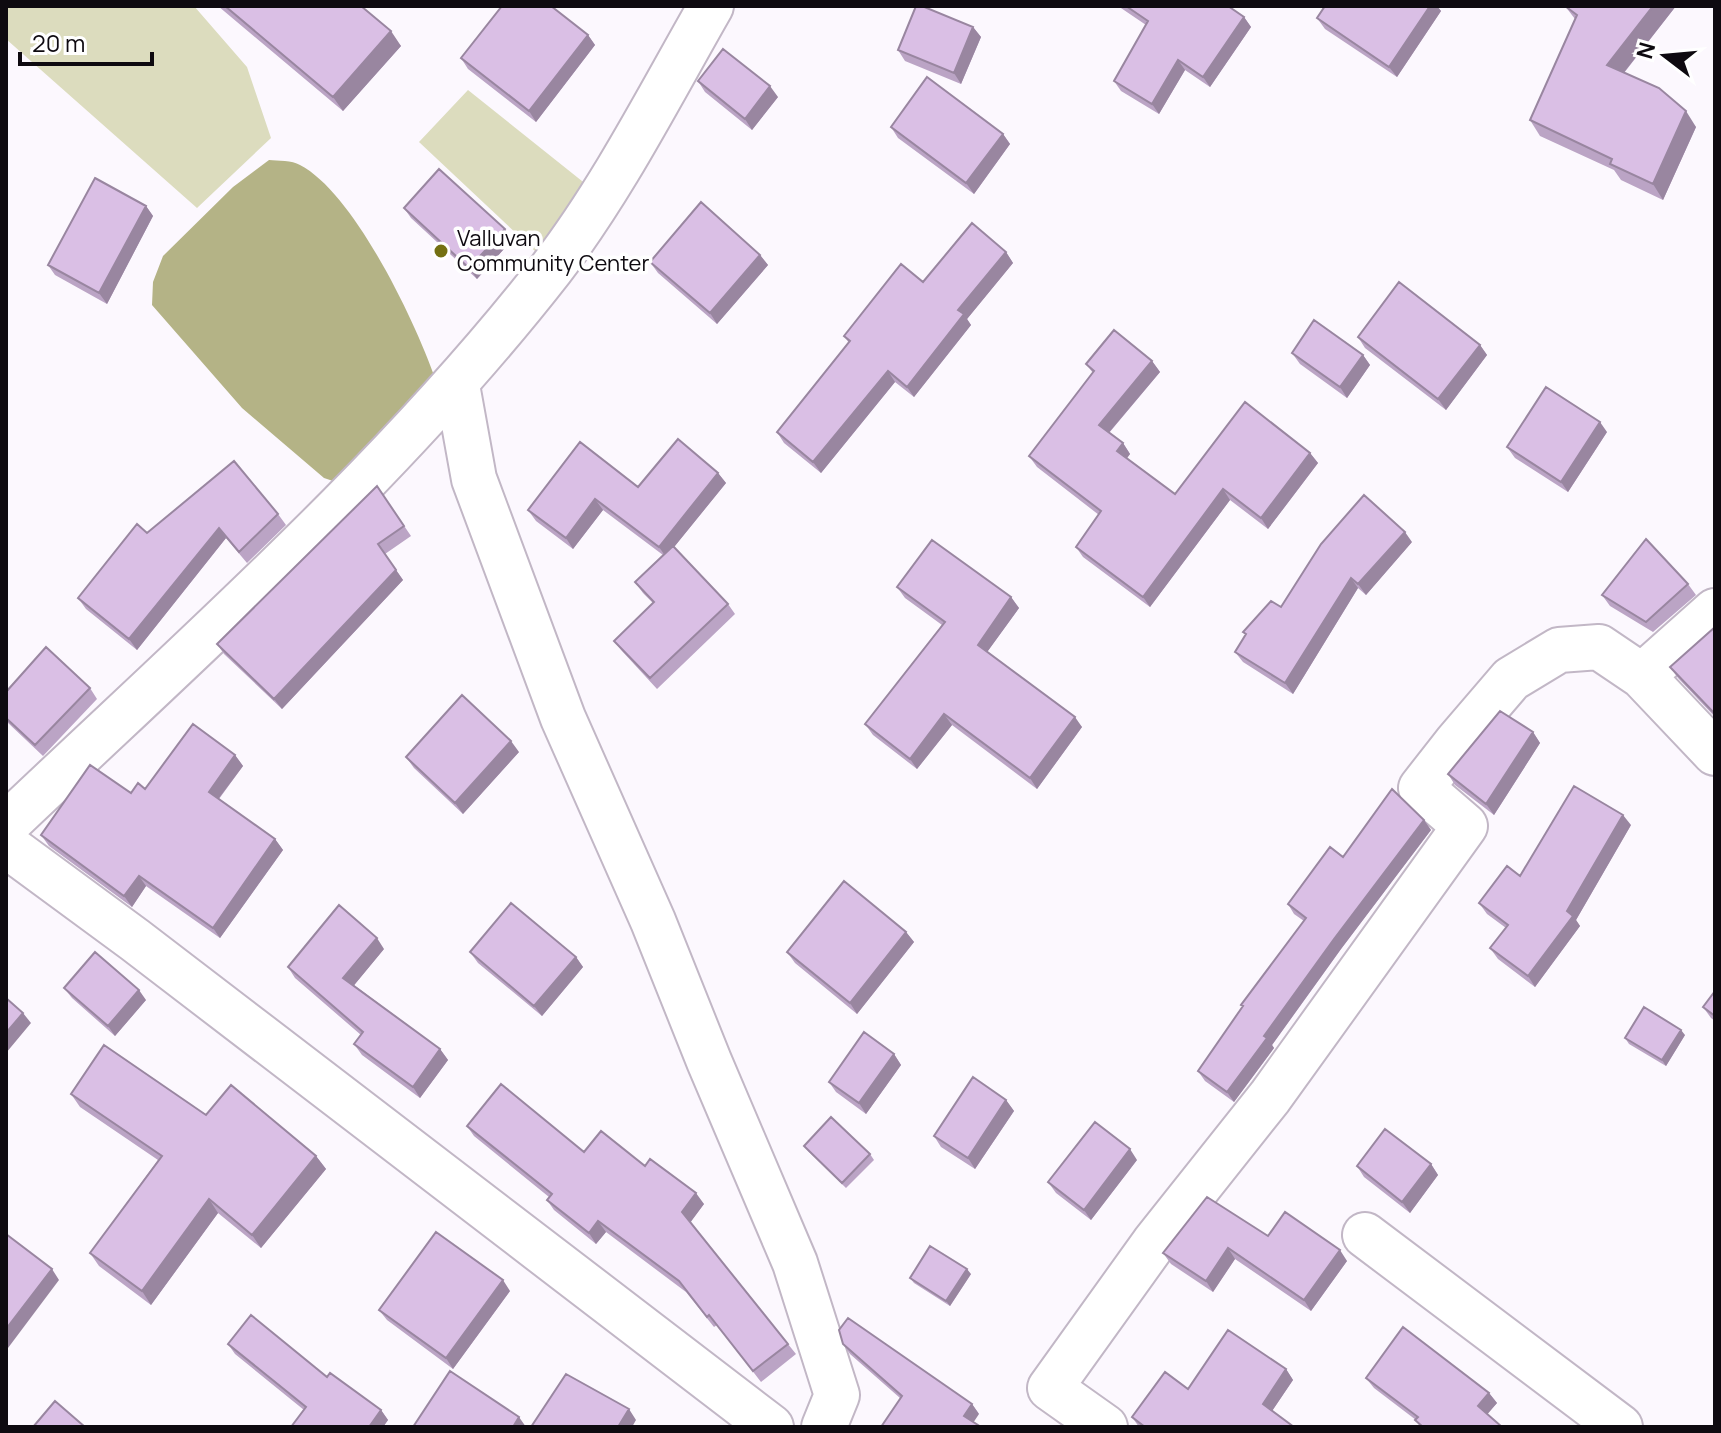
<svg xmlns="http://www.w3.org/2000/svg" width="1721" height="1433" font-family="Manrope,sans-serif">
<rect width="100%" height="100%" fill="#fcf8fe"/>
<path fill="#dcdcbe" d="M6 6H194L247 67 271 138 197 208 6 39Z
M468 90 602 197 552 267 419 142Z"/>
<path fill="#b4b386" d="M269 160C278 161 292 160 300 165 354 193 415 321 435 378L342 484 324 478 242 408 152 305 153 282 163 256 233 187Z"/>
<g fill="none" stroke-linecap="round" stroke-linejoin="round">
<defs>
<path id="street" d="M457 385 474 479 563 718 653 921 709 1061 795 1263 837 1395 824 1427
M1642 676 1715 611
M6 825C194 646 391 474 551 269 613 188 660 95 711 6
M6 845 135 940 771 1427
M1365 1235 1620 1427
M1105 1427 1050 1388 1154 1243 1270 1097 1465 826 1421 788 1457 742 1511 679 1559 650 1599 647 1642 676 1715 753"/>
</defs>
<use href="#street" stroke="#c2b7c6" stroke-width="48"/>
<use href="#street" stroke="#fff" stroke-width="44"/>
</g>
<path fill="#bba4c5" d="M218 6H361L401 46 343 111Z
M1118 6H1228L1244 17 1251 27 1210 87 1185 70 1159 114 1121 91 1114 81 1146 25Z
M1325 6H1437L1441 11 1397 77 1325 29 1317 18Z
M1565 6H1676L1624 73 1696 127 1663 200 1621 180 1614 170 1540 136 1530 120 1575 19Z
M973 27 981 37 961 84 905 61 898 50Z
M588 35 595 45 536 122 468 69 461 58Z
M698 81 778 97 752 130 705 92Z
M891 127 1003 134 1010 144 974 194 898 138Z
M146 206 153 216 107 304 55 275 48 265Z
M404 208 512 240 477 279 411 218Z
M1006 252 1013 263 967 319 971 325 914 397 895 382 821 473 784 443 777 432 849 343 844 336 923 282Z
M760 255 768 265 717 324 658 273 650 262Z
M1358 337 1480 345 1487 355 1446 410 1365 348Z
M1292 353 1363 355 1370 365 1347 398 1300 364Z
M1152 361 1160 372 1109 433 1123 443 1130 454 1127 458 1175 494 1310 453 1318 463 1268 529 1230 500 1150 607 1083 557 1076 547 1099 515 1037 467 1029 456 1093 373 1086 364Z
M1607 432 1568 492 1515 458 1507 447Z
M718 473 726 483 674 547 728 604 735 614 657 689 622 651 614 641 653 603 643 593 635 582 663 555 603 510 573 549 536 521 528 510 638 487Z
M377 486 411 536 385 554 403 580 282 709 224 654 217 644Z
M278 514 286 525 247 563 226 538 137 650 86 609 78 598 147 533Z
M1412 542 1366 595 1358 588 1293 694 1243 662 1235 652 1246 635 1243 632 1281 607Z
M1688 584 1696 595 1653 632 1610 606 1602 595Z
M897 587 1011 597 1019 608 987 652 1082 727 1037 789 952 725 917 769 873 735 865 724 942 625 905 598Z
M1715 627V717L1678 678 1670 667Z
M90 688 97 699 43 756 6 721V692Z
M1533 732 1540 743 1494 815 1455 785 1448 774Z
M519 752 463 814 414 768 406 757Z
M235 755 243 766 219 799 275 839 283 850 220 938 146 886 132 907 49 846 41 835 131 793Z
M1424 820 1431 830 1341 949 1272 1045 1274 1048 1234 1102 1205 1081 1198 1071 1243 1007 1241 1005 1304 921 1294 914 1288 904 1343 857Z
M1631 825 1576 920 1580 926 1535 987 1498 959 1490 948 1506 928 1487 914 1479 903 1520 876Z
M906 932 914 942 857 1014 795 963 787 952Z
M384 949 354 985 440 1049 448 1060 420 1098 362 1055 354 1044 361 1035 295 978 288 967Z
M470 952 576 957 583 967 542 1016 478 963Z
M64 988 146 1000 115 1036 72 998Z
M1715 991V1021L1711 1018 1703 1007Z
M1685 1035 1666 1066 1629 1044 1625 1038Z
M894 1054 901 1065 866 1114 836 1092 829 1082Z
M71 1094 206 1115 316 1156 326 1169 261 1248 218 1213 151 1305 99 1266 90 1253 158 1160 80 1107Z
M1006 1100 1014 1111 975 1169 941 1147 934 1136Z
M467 1126 645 1166 704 1204 690 1222 796 1354 761 1382 717 1325 714 1327 686 1292 606 1232 596 1244 554 1210 547 1200 549 1197 474 1136Z
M804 1146 870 1154 874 1160 846 1188 808 1151Z
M1137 1160 1091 1220 1056 1193 1048 1182Z
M1431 1164 1438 1175 1410 1213 1364 1177 1357 1166Z
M1268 1236 1347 1261 1311 1311 1235 1259 1213 1292 1171 1264 1163 1253Z
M971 1274 950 1306 914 1283 910 1278Z
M510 1291 453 1369 387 1320 379 1310Z
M228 1344 327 1377 381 1410 388 1420 383 1427H291L304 1410 235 1354Z
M843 1344 972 1404 979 1414 900 1398 850 1354Z
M1286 1369 1293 1380 1272 1411 1294 1427H1139L1132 1417 1188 1389Z
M1366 1378 1489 1393 1497 1403 1487 1414 1502 1427H1420L1416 1420 1374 1388Z"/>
<path fill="#9986a0" d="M1430 6H1437L1441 11 1397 77 1389 67Z
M1653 6H1676L1618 80 1607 65Z
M1244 17 1251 27 1210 87 1203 77Z
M973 27 981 37 961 84 954 73Z
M391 31 401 46 343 111 333 97Z
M588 35 595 45 536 122 529 111Z
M1178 60 1185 70 1159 114 1152 104Z
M770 86 778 97 752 130 745 119Z
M1686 111 1696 127 1663 200 1653 184Z
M1003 134 1010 144 974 194 966 183Z
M146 206 153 216 107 304 99 293Z
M505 229 512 240 477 279 469 268Z
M1006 252 1013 263 967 319 971 325 914 397 907 387 958 310Z
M760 255 768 265 717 324 710 313Z
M1480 345 1487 355 1446 410 1438 399Z
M1363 355 1370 365 1347 398 1340 387Z
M1152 361 1160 372 1106 436 1099 425Z
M888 371 895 382 821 473 813 462Z
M1600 422 1607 432 1568 492 1561 482Z
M1123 443 1130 454 1124 462 1117 451Z
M1310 453 1318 463 1268 529 1261 518Z
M718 473 726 483 666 557 659 547Z
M1223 489 1230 500 1150 607 1143 597Z
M595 499 603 510 573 549 566 538Z
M219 528 226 538 137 650 129 639Z
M1405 532 1412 542 1366 595 1358 584Z
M396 570 403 580 282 709 274 699Z
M1351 578 1358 588 1293 694 1285 683Z
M1011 597 1019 608 985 655 978 645Z
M944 714 952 725 917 769 910 759Z
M1075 717 1082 727 1037 789 1030 778Z
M1533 732 1540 743 1494 815 1486 804Z
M511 741 519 752 463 814 455 803Z
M235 755 243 766 216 802 209 792Z
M1623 815 1631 825 1576 920 1580 926 1535 987 1528 976Z
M1424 820 1431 830 1341 949 1272 1045 1274 1048 1234 1102 1227 1092 1264 1036 1334 939Z
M275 839 283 850 220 938 213 928Z
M139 876 146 886 132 907 124 896Z
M906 932 914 942 857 1014 850 1003Z
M377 938 384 949 351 989 343 978Z
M576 957 583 967 542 1016 534 1006Z
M139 990 146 1000 115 1036 108 1026Z
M23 1013 31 1023 6 1053V1033Z
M1681 1030 1685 1035 1666 1066 1662 1060Z
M440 1049 448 1060 420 1098 413 1087Z
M894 1054 901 1065 866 1114 859 1103Z
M1006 1100 1014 1111 975 1169 968 1158Z
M1130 1149 1137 1160 1091 1220 1084 1210Z
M316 1156 326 1169 261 1248 252 1235Z
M1431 1164 1438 1175 1410 1213 1402 1202Z
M696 1193 704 1204 690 1223 682 1212Z
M209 1199 218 1213 151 1305 142 1291Z
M598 1221 606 1232 596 1244 589 1233Z
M1228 1248 1235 1259 1213 1292 1206 1281Z
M1340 1250 1347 1261 1311 1311 1304 1300Z
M52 1269 59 1280 8 1348 6 1345V1329Z
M967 1269 971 1274 950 1306 946 1301Z
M503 1280 510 1291 453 1369 446 1358Z
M1286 1369 1293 1380 1270 1414 1263 1404Z
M1489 1393 1497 1403 1485 1417 1478 1406Z
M972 1404 979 1414 971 1426 964 1416Z
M629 1409 636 1420 632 1427H618Z
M381 1410 388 1420 383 1427H369Z
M519 1417 526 1427H513Z"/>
<path fill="#dabfe5" stroke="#9986a0" stroke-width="2" d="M225 6H361L391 31 333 97Z
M502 6H551L588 35 529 111 461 58Z
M916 6H922L973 27 954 73 898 50Z
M1126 6H1228L1244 17 1203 77 1178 60 1152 104 1114 81 1148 21Z
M1325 6H1430L1389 67 1317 18Z
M1565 6H1653L1607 65 1659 88 1686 111 1653 184 1610 164 1612 159 1530 120 1577 15Z
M723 49 770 86 745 119 698 81Z
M927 77 1003 134 966 183 891 127Z
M439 169 505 229 469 268 404 208Z
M95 178 146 206 99 293 48 265Z
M701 202 760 255 710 313 650 262Z
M972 223 1006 252 958 310 964 314 907 387 888 371 813 462 777 432 850 341 844 336 901 264 923 282Z
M1399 282 1480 345 1438 399 1358 337Z
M1314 320 1363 355 1340 387 1292 353Z
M1114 330 1152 361 1099 425 1123 443 1117 451 1175 494 1245 402 1310 453 1261 518 1223 489 1143 597 1076 547 1101 511 1029 456 1094 371 1086 364Z
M1546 387 1600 422 1561 482 1507 447Z
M678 439 718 473 659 547 595 499 566 538 528 510 580 442 638 487Z
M234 461 278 514 239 552 219 528 129 639 78 598 137 524 147 533Z
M377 486 404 526 378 544 396 570 274 699 217 644Z
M1364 495 1405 532 1358 584 1351 578 1285 683 1235 652 1246 634 1243 632 1271 601 1281 607 1321 544Z
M1646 539 1688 584 1646 622 1602 595Z
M932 540 1011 597 978 645 1075 717 1030 778 944 714 910 759 865 724 945 622 897 587Z
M673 546 728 604 650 678 614 641 654 602 635 582Z
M1715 627V714L1670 667Z
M46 647 90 688 35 745 6 718V692Z
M462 695 511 741 455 803 406 757Z
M1500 711 1533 732 1486 804 1448 774Z
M193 724 235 755 209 792 275 839 213 928 139 876 124 896 41 835 90 765 131 793 138 783 145 789Z
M1574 786 1623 815 1567 911 1573 916 1528 976 1490 948 1508 925 1479 903 1507 866 1520 876Z
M1392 789 1424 820 1334 939 1264 1036 1267 1038 1227 1092 1198 1071 1243 1006 1241 1005 1306 918 1288 904 1330 847 1343 857Z
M844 881 906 932 850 1003 787 952Z
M511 903 576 957 534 1006 470 952Z
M339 905 377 938 343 978 440 1049 413 1087 354 1044 363 1032 288 967Z
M95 952 139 990 108 1026 64 988Z
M1715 991V1016L1703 1007Z
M6 998 23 1013 6 1033Z
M1644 1007 1681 1030 1662 1060 1625 1038Z
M864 1032 894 1054 859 1103 829 1082Z
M104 1045 206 1115 231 1085 316 1156 252 1235 209 1199 142 1291 90 1253 162 1156 71 1094Z
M973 1077 1006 1100 968 1158 934 1136Z
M501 1084 584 1152 601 1131 645 1166 650 1159 696 1193 682 1212 788 1344 753 1371 709 1315 707 1317 679 1281 598 1221 589 1233 547 1200 552 1194 467 1126Z
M831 1117 870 1154 842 1183 804 1146Z
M1095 1122 1130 1149 1084 1210 1048 1182Z
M1385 1129 1431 1164 1402 1202 1357 1166Z
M1207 1197 1268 1236 1285 1212 1340 1250 1304 1300 1228 1248 1206 1281 1163 1253Z
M436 1232 503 1280 446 1358 379 1310Z
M6 1234 52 1269 6 1329Z
M930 1246 967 1269 946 1301 910 1278Z
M251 1315 327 1377 330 1373 381 1410 369 1427H291L306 1407 228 1344Z
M848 1318 972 1404 964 1416 981 1427H881L902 1396 843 1344 839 1330Z
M1403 1327 1489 1393 1478 1406 1502 1427H1423L1415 1420 1418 1417 1366 1378Z
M1228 1330 1286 1369 1263 1404 1294 1427H1145L1132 1417 1165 1372 1188 1389Z
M450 1371 519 1417 513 1427H413Z
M566 1374 629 1409 618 1427H531Z
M55 1401 85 1427H33Z"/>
<circle fill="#747012" stroke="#fff" stroke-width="3" cx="441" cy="251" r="8"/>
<g text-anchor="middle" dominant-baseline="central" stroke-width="7" stroke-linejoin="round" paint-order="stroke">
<g font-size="22" fill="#0e0a10" stroke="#fff" text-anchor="start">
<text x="457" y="238">Valluvan<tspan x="457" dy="25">Community Center</tspan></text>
</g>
</g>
<rect width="1721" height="1433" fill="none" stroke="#0e0a10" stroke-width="16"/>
<g transform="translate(1665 56) rotate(286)" stroke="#ffffff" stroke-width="6" paint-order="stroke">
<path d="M0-6L14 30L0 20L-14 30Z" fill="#0e0a10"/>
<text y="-12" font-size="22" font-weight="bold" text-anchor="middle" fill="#0e0a10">N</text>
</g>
<path d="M20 52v12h132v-12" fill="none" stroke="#0e0a10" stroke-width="4"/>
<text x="32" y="52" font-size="24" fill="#0e0a10" stroke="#ffffff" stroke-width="6" paint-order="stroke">20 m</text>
</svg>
